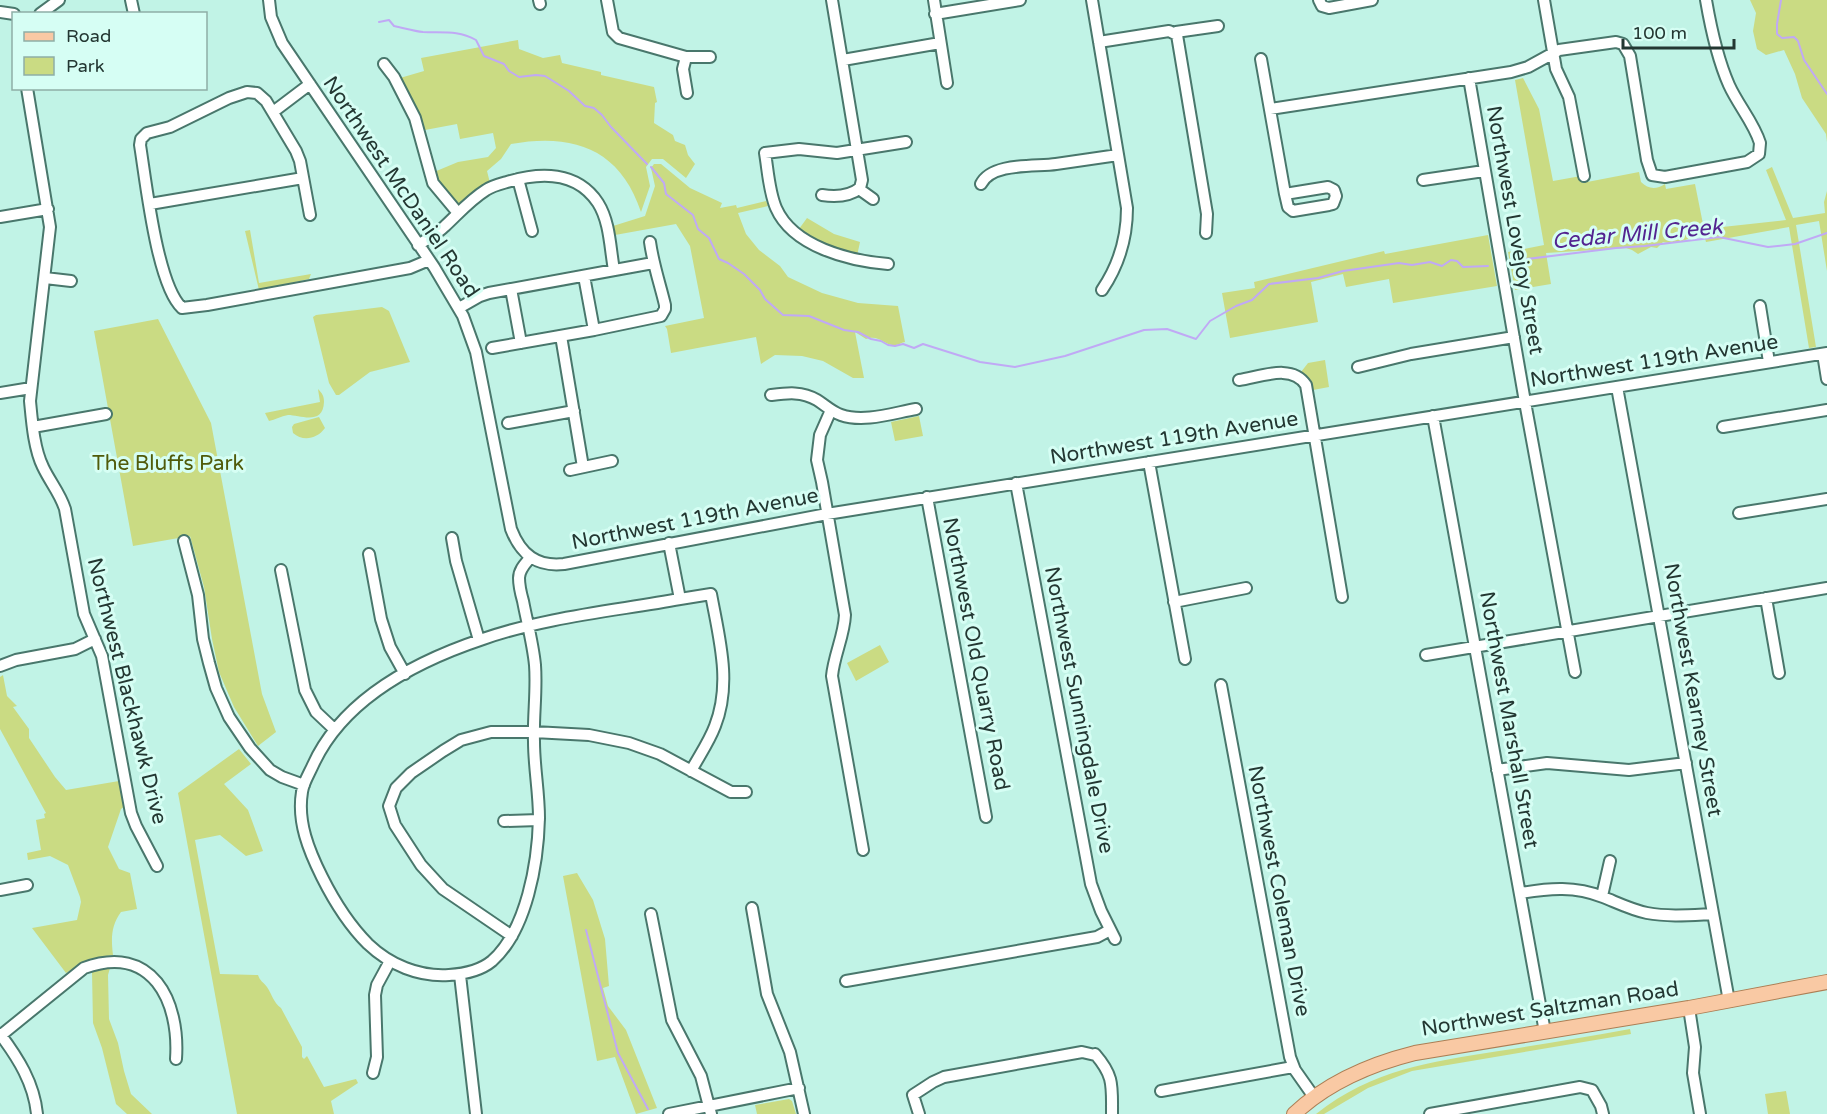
<svg xmlns="http://www.w3.org/2000/svg" width="1827" height="1114" font-family="'Varela Round',sans-serif">
<rect width="100%" height="100%" fill="#c1f3e6"/>
<path fill="#cadb83" d="M1750 0H1827V142L1826 134 1802 98 1795 74 1784 50 1766 55 1757 49 1753 31 1756 13Z
M518 40 519 49 543 58 560 55 562 63 601 72V75L654 87 657 102 655 103 654 123 673 135 675 141 685 145 688 155 695 164 686 178 663 159H652L646 167 650 186 641 212C620 148 572 133 511 144L501 159 487 171 490 183 462 203H456L437 181 434 172 458 162 488 157 496 148 493 133 460 139 457 124 425 130 400 78 424 71 421 58Z
M1523 78 1539 109 1553 181 1581 176 1582 183 1639 172 1641 182C1648 189 1656 190 1665 184L1666 189 1695 184 1704 229 1786 220 1766 170 1772 167 1793 218 1825 213 1824 202 1827 191V271L1819 221 1796 225 1816 347 1809 348 1789 227 1706 242 1703 231C1690 238 1677 246 1663 242L1657 248 1651 247 1638 254 1632 250 1626 248 1546 253 1551 284 1515 290 1508 252 1544 245 1515 80Z
M654 164H661L690 188 722 203 720 208 736 205 737 208 766 201 768 206 738 213 746 234 759 250 780 266 788 277 822 293 858 303 898 306 905 342C902 342 899 345 896 345 885 347 880 334 866 339L855 332 864 378H853L823 361 802 356 775 355 761 364 756 337 671 353 667 329 665 326 704 318 690 246 676 224 615 235 613 226 645 216 655 186 651 168Z
M807 218 834 234 860 242 857 256 833 248 799 229Z
M250 230 259 283 311 274 309 279 259 290 245 231Z
M1488 235 1497 286 1393 303 1389 279 1346 287 1343 274 1311 282 1318 322 1230 338 1222 293 1255 288 1254 282 1384 251 1385 254Z
M382 307 389 311 410 362 370 372 339 395H336L329 383 313 317 316 315Z
M158 319 211 423 262 694 276 732 258 746 234 707 219 672 212 639 204 587 190 536 133 546 94 331Z
M1325 360 1329 387 1313 390 1307 378 1301 372 1308 363Z
M318 389C322 393 324 396 324 402 323 426 300 415 288 415 281 416 275 420 269 421L265 413 320 402Z
M919 416 923 436 895 441 891 422Z
M319 417 325 428C317 439 303 442 293 433L292 427 294 424Z
M880 645 889 662 856 681 847 663Z
M3 675 7 696 17 706 13 707 29 729V738L55 777 66 790 119 781 122 799H124L125 806 121 809 108 847 119 869 130 873 137 909 121 912C111 926 111 938 113 955L90 959 66 973 32 928 77 920 81 902 80 897 68 865 50 856 28 860 27 853 41 850 36 820 45 818 44 814 46 813 0 729V677Z
M239 749 251 764 224 784 248 810 263 851 246 856 220 835 195 840 220 974 258 975C260 981 263 982 267 987 272 994 273 1002 281 1008L302 1047V1057L304 1059 307 1056 324 1087 356 1079 358 1083 331 1101 334 1114H237L178 793Z
M577 873 593 900 605 939 609 986 603 988 608 1006 626 1030 657 1108 636 1114 615 1057 597 1061 563 876Z
M110 968 108 975 109 1019 118 1043 124 1071 131 1094 152 1114H127L116 1104 102 1048 93 1023 92 972Z
M1630 1029 1631 1034 1412 1071 1368 1088 1324 1114H1316C1373 1069 1430 1062 1499 1051 1543 1044 1587 1037 1630 1029Z
M1786 1091 1790 1114H1768L1765 1094Z
M789 1099 792 1101 796 1114H757L755 1105Z"/>
<g fill="none" stroke-linecap="round" stroke-linejoin="round">
<path stroke="#c0a9f5" stroke-width="2" d="M1781 0 1777 24V34L1782 38 1794 37 1798 41 1804 60 1827 94
M379 22 389 20 394 26C404 28 414 31 423 32 443 33 458 30 476 40L484 56 504 64 509 71 519 77 536 75 545 76 569 91 585 106 594 108 602 115 611 127 647 164
M651 167 664 183 666 194 693 215 698 229 709 238 719 259 728 263 744 274 760 290 765 299 783 315 809 316 844 330 858 332 871 339 881 341 888 345 895 346 903 344 914 348 923 344 980 362 1015 367 1065 356 1144 330 1167 329 1196 339 1210 321 1236 306 1252 300 1269 284 1318 278 1343 271 1399 263 1412 265 1430 262 1442 266 1451 260 1457 261 1463 267 1488 266
M1519 260 1616 248 1645 246 1719 237 1768 247 1795 244 1827 233
M586 930 618 1053 648 1109"/>
<defs>
<path id="minor" d="M131 0 134 14
M269 0 271 17 282 43 434 267 463 316 476 352 511 529C521 555 537 567 564 564L827 514 1827 353
M539 0 540 4
M607 0 613 32 619 38 686 57H710
M934 0 947 83
M1092 0 1127 208C1127 238 1119 265 1102 290
M1319 0 1322 6 1329 8 1372 0
M1544 0 1556 69 1569 97 1584 176
M0 12 14 14
M40 14 59 0
M935 14 1020 0
M1176 32 1218 26
M1099 42 1169 31 1177 35 1207 214 1206 233
M686 57 683 69 687 93
M1261 59 1285 194 1288 207 1293 211 1329 205 1333 204 1336 196 1334 190 1328 187 1285 194
M843 60 940 43
M384 64 394 77 415 118 433 183 458 213
M1469 78 1525 402 1575 672
M27 88 50 227 30 401C32 422 34 449 43 467 50 482 60 493 65 509L84 614 102 656 131 813 136 826 157 866
M1270 109 1511 72 1528 67 1559 50 1616 42 1623 44 1630 56 1647 160 1652 175 1665 177 1747 162 1759 154 1760 143C1754 123 1738 105 1729 85 1717 58 1711 29 1706 0
M273 112 310 84
M518 179 532 231
M1423 180 1484 171
M981 184C992 162 1036 167 1056 164 1077 161 1097 158 1118 155
M859 189 873 199
M822 195C835 197 850 196 860 188L862 180 832 0
M150 204 303 178
M310 215 300 161 296 151 266 101 257 93 247 92 229 98 170 127 147 133 141 139 140 145C146 182 157 285 182 308L207 305 410 268 429 260
M0 217 48 209
M418 245C427 239 437 234 445 226 458 214 470 200 486 190 492 186 500 184 507 182 540 172 577 171 598 203 610 222 610 248 614 270
M888 264C850 261 793 247 776 208 769 192 768 171 765 153L799 149 837 153 906 142
M584 276 594 330
M45 278 71 281
M511 289 521 343
M1760 306 1769 362
M459 308 480 296 489 293 653 263
M561 336 583 467
M492 348 594 330 661 316 665 309V305C660 284 653 264 650 242
M1823 354 1827 379
M1358 367 1411 354 1514 337
M1239 380C1260 377 1292 363 1306 385L1342 597
M1617 387 1729 1001
M0 393 31 388
M771 395C787 393 802 391 817 400 825 405 832 412 841 415 864 423 893 413 916 409
M831 410 820 435 817 460 822 482 845 615C844 636 834 655 832 676L863 850
M1433 416 1545 1032
M508 423 574 411
M33 427 106 414
M1723 427 1827 410
M1149 462 1185 659
M570 470 612 461
M1016 483 1091 884 1101 911 1115 939
M927 497 986 817
M1739 513 1827 499
M452 538 456 561 479 640
M184 541 198 595 203 639 209 663 216 688 229 717 250 748 270 770 282 777 304 785
M669 543 680 599 711 594C719 638 732 683 715 726 709 742 699 756 691 771
M369 554 381 619 390 647 405 674
M530 558C525 564 519 570 519 578 519 586 521 594 523 601 527 622 533 644 535 665 537 691 533 716 534 742 534 767 539 792 539 818 538 862 527 930 492 961 480 971 464 974 449 975 419 977 390 965 368 944 349 925 334 901 322 877 309 851 297 822 302 792 303 783 309 774 313 765 343 699 417 661 483 639 546 617 614 611 680 599
M281 570 305 690 316 712 334 729
M1766 598 1779 673
M1174 602 1246 588
M1426 655 1827 588
M0 666 16 660 75 649 95 639
M1221 685 1290 1057 1295 1070 1314 1097
M1497 770 1547 763 1629 770 1686 763
M504 821 539 820
M0 890 27 885
M1521 893C1550 888 1575 886 1603 897 1618 903 1632 910 1647 913 1669 917 1691 915 1713 914
M1602 896 1610 861
M752 908 767 994 790 1052 804 1114
M651 914 672 1020 701 1076 711 1114
M512 936 443 889 421 865 395 825 389 806 396 788 411 773 443 751 461 740 491 732H534L589 735 629 743 660 754 731 792H746
M460 975 476 1114
M846 981 1097 937 1110 930
M1689 1008 1695 1047 1693 1073 1700 1114
M0 1034C18 1058 34 1083 37 1114
M0 1036 84 968C152 943 180 1001 176 1059
M1095 1054C1114 1076 1112 1085 1112 1114
M373 1073 377 1057 375 995 377 985 390 961
M1161 1091 1293 1067
M669 1114 799 1088
M919 1114 913 1095 933 1082 944 1077 1082 1052 1095 1055
M1430 1114 1580 1087 1592 1090 1601 1106 1603 1114"/>
<path id="major" d="M1294 1114C1328 1082 1371 1064 1415 1053L1689 1008 1827 982"/>
</defs>
<use href="#minor" stroke="#49776c" stroke-width="14"/>
<use href="#major" stroke="#ac7e54" stroke-width="16"/>
<use href="#minor" stroke="#fff" stroke-width="10"/>
<use href="#major" stroke="#f9c9a4" stroke-width="14"/>
</g>
<g text-anchor="middle" dominant-baseline="central" stroke-width="6" stroke-linejoin="round" paint-order="stroke">
<g font-size="21" fill="#233732" stroke="#d6fef4">
<text transform="translate(401 187) rotate(56)">Northwest McDaniel Road</text>
<text transform="translate(1515 230) rotate(80)">Northwest Lovejoy Street</text>
<text transform="translate(1654 361) rotate(-9)">Northwest 119th Avenue</text>
<text transform="translate(1174 438) rotate(-9)">Northwest 119th Avenue</text>
<text transform="translate(695 519) rotate(-11)">Northwest 119th Avenue</text>
<text transform="translate(976 654) rotate(79)">Northwest Old Quarry Road</text>
<text transform="translate(1693 690) rotate(80)">Northwest Kearney Street</text>
<text transform="translate(127 691) rotate(76)">Northwest Blackhawk Drive</text>
<text transform="translate(1079 710) rotate(79)">Northwest Sunningdale Drive</text>
<text transform="translate(1509 720) rotate(80)">Northwest Marshall Street</text>
<text transform="translate(1279 891) rotate(79)">Northwest Coleman Drive</text>
<text transform="translate(1550 1009) rotate(-9)">Northwest Saltzman Road</text>
</g>
<g font-size="21" fill="#505b0a" stroke="#d6fef4">
<text x="168" y="463">The Bluffs Park</text>
</g>
<g font-size="22" font-style="italic" fill="#532490" stroke="#d6fef4">
<text transform="translate(1637 234) rotate(-5)">Cedar Mill Creek</text>
</g>
</g>
<rect x="12" y="12" width="195" height="78" fill="#d6fef4" stroke="#8eaea6" stroke-width="1.5"/>
<rect x="24" y="32" width="30" height="9" fill="#f9c9a4" stroke="#8eaea6" stroke-width="1.5"/>
<text x="66" y="42" font-size="18" fill="#233732">Road</text>
<rect x="24" y="57" width="30" height="18" fill="#cadb83" stroke="#8eaea6" stroke-width="1.5"/>
<text x="66" y="72" font-size="18" fill="#233732">Park</text>
<path d="M1623 39v9h111v-9" fill="none" stroke="#233732" stroke-width="3"/>
<text x="1632" y="39" font-size="18" fill="#233732" stroke="#d6fef4" stroke-width="4.5" paint-order="stroke">100 m</text>
</svg>
